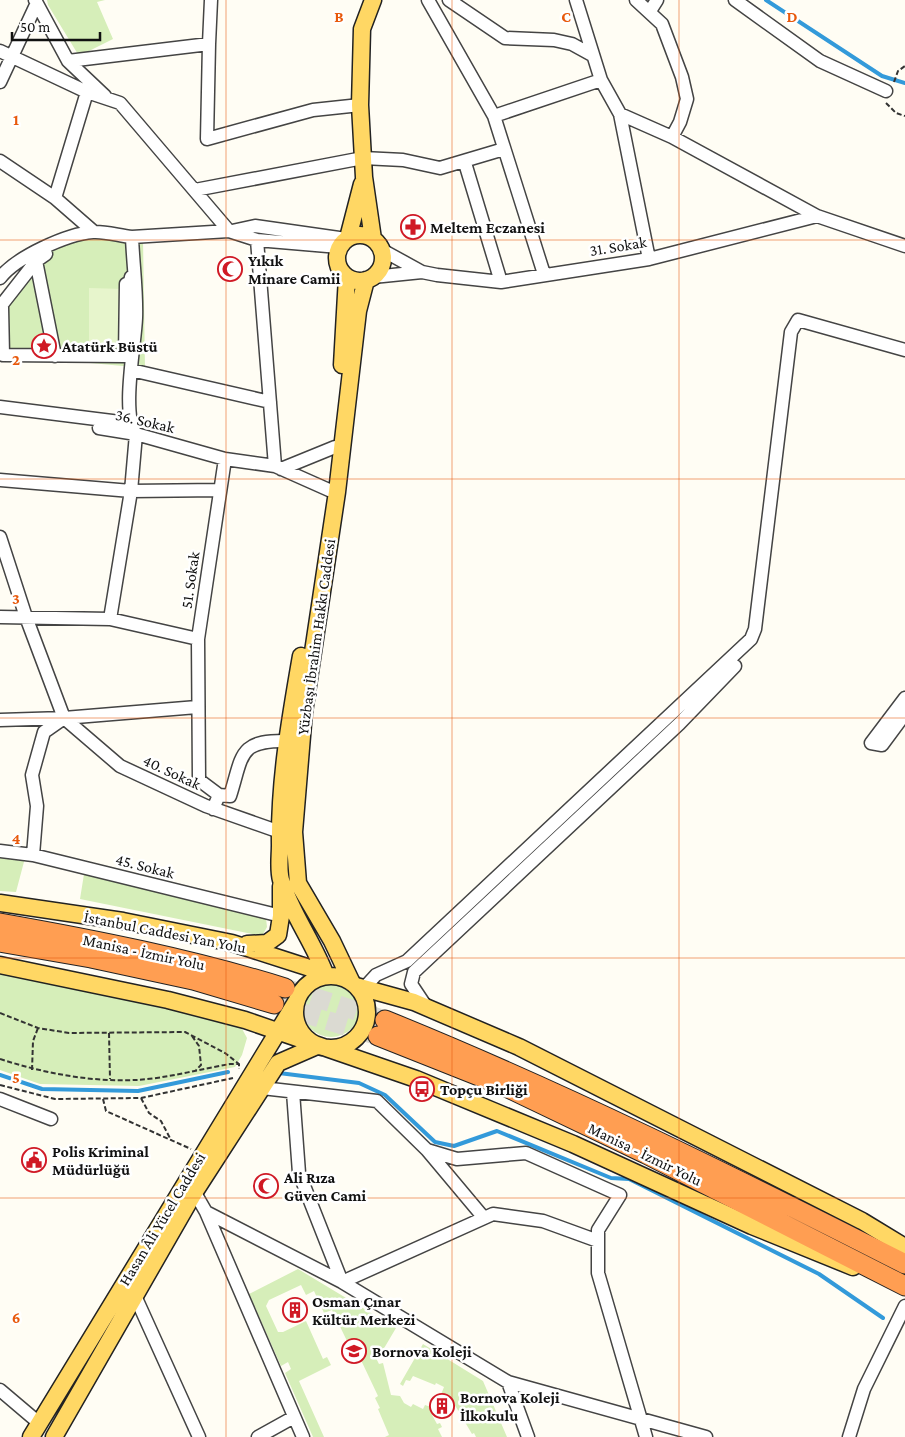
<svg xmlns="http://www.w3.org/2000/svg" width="905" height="1437" font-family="'Crimson Pro',serif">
<rect width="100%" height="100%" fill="#fffdf4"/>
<path fill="#d6eeb9" d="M47 0H105L97 2 113 39 79 56 48 5Z
M97 239H143L145 368 2 355 0 352V295L49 252 71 242Z
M0 855 25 858 16 892 0 891Z
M84 874 266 918 267 927 262 936 80 899Z
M0 970 145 1001 241 1027 247 1038 242 1055 235 1067 139 1086 40 1084 0 1070Z
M302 1008a29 29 0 1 1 58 0a29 29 0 1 1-58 0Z
M298 1269 396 1328 383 1350 374 1354 379 1364 383 1363 391 1395 400 1396 404 1403 411 1407 413 1404 423 1409 425 1405 431 1407 435 1412 432 1415 437 1424 440 1423 442 1427 438 1429 442 1437H445H385L389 1435 378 1409 380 1408 375 1398 378 1396 351 1339 347 1341 332 1310 324 1313 314 1291 306 1295 301 1285 269 1300 266 1306 278 1332H283L306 1321 323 1359 327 1357 331 1365 299 1381 324 1437H313L285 1373 291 1369 288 1362 281 1366 249 1294Z
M423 1344 483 1381 507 1437H476L474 1433 472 1434 453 1402 447 1404V1401L440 1397 444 1387 436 1383 435 1385 413 1376 410 1381 406 1380 403 1386 400 1384Z"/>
<path fill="#e7f5cc" d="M89 288 124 289 123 347H89Z"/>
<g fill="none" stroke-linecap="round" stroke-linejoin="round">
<path stroke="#339ada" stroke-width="4" d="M766 0 882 76 905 83
M279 1073 359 1083 385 1095 435 1142 454 1146 497 1131 611 1178 629 1179 819 1274 883 1318
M0 1075 42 1089 138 1091 228 1072"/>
<path stroke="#dbdad2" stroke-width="19" stroke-dasharray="19 9" stroke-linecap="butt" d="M285 988 385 1020
M274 1004 378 1036"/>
<defs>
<path id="minor" d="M35 0 68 61 105 96
M428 0 494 116 544 274
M449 0 505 38 554 40 572 44 592 55
M576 0 601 80 620 114 672 137 817 216 905 246
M636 0 662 24 682 77 687 99 680 122 672 137
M735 0 820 61 886 91
M650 11 657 0
M209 44 211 0
M0 51 87 92 120 103 229 231 257 240 339 247
M68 61 209 44 207 139 313 110 360 105
M0 82 36 5
M620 114 649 259
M494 116 601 80
M0 161 55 198 94 232
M465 163 501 282
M195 190 363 158 403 160 440 168 504 149
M55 198 87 92
M232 231 255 226 346 239
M132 237 229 231
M257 240 275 466
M382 250 422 272 437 275 501 282 649 259 817 216
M36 261 55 356
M373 277 422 272
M0 278C16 257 67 234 93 232 105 231 120 236 132 237 133 264 137 291 136 318 135 345 121 414 136 434L131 491 110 619
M0 307 36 261 46 254
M2 307 3 355 125 356
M125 356 126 284 130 282 131 277
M131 370 270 402
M0 407 128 423 127 414
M99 428 136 434 225 459 275 466 329 490
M281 469 335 447
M0 480 131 491 220 490
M0 537 26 617 64 718 120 766 206 806 280 832
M0 617 110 619 198 639
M905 698 871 743 882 745 905 714
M0 720 64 718 197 707
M219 795 230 796C243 755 238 740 287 741
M213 809 219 795 199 780 198 639 225 459
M0 851 33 855 281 916
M33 855 37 806 32 775 44 732 64 718
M365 987 376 975 407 961 751 639 755 629 791 332 798 320 905 350
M427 1008 411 984 414 972 679 724 735 666
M262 1088 377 1101 427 1150 457 1159 526 1153 620 1195 598 1230V1273L646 1437
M293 1092 299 1173 342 1282 493 1214 543 1221 598 1241
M0 1099 51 1119
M427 1150 484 1218
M191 1186 206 1212 342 1282 508 1382 706 1437
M206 1212 303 1437
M136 1298 199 1437
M508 1382 528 1437
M0 1390 39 1423
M258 1437 294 1417
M849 1437 864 1389 905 1306"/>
<path id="major" d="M373 0 362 29 360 105 364 177 373 239
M337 258a23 23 0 1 1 46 0a23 23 0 1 1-46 0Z
M348 238 362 184
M342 365 347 277
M301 656C290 719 279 782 280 845 280 856 278 870 281 880 291 913 314 943 326 976
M0 903 123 921 232 943 316 970 326 976
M247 944 267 943 278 935 281 916V886
M0 965 168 1000 245 1020 416 1079 573 1144 752 1226 853 1267
M295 1012a36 36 0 1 1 72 0a36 36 0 1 1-72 0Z
M352 983 332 941 298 883 294 832 304 712 337 492 358 311 366 280
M356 986 414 1002 519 1047 862 1221 905 1247
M31 1437 296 1002
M54 1437 194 1193 278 1063 317 1046"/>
<path id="highway" d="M0 923C96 940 192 959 285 988
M0 942 91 958 193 980 274 1004
M385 1020C563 1092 734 1177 905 1264
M378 1036 504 1086 646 1154 905 1286"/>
</defs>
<use href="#minor" stroke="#444" stroke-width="15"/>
<use href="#major" stroke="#222" stroke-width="19"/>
<use href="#highway" stroke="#222" stroke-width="21"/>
<path stroke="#333" stroke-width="2" stroke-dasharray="5 2.5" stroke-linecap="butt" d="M894 82 898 71 905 66
M886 103 896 113 905 116
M0 1013 38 1028 69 1033 185 1032 225 1053 239 1064
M109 1033 110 1079
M192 1036 199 1046 201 1065 196 1070
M0 1059C44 1073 89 1082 135 1080 164 1079 200 1069 230 1064H239V1069
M32 1070 33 1041 38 1028
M0 1085 55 1099 141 1098 233 1078
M141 1098 149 1113 161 1121 171 1140
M103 1099 106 1111 191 1149"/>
<use href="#minor" stroke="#fff" stroke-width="12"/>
<use href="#major" stroke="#ffd764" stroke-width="16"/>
<use href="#highway" stroke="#ff9e52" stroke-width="19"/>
</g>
<path fill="none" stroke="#e8590c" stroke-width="1" stroke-opacity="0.55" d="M226 0V1437M452 0V1437M679 0V1437M0 240H905M0 479H905M0 718H905M0 958H905M0 1198H905"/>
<defs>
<symbol id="pharmacy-ring" viewBox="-11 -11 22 22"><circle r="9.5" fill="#fff" stroke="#d01925" stroke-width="1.5"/><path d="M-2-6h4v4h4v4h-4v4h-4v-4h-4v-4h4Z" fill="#d01925"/></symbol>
<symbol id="mosque-ring" viewBox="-11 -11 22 22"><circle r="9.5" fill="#fff" stroke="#d01925" stroke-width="1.5"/><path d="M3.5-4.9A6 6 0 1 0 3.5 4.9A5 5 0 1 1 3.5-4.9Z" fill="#d01925"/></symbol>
<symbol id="sight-ring" viewBox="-11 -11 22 22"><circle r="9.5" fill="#fff" stroke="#d01925" stroke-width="1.5"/><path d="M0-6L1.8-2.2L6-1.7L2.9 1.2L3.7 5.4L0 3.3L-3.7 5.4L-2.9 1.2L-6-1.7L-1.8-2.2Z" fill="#d01925"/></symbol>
<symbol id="bus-ring" viewBox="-11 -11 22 22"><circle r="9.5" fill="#fff" stroke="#d01925" stroke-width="1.5"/><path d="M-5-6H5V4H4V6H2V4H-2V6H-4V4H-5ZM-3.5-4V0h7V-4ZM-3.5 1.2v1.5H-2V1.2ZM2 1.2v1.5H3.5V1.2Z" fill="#d01925"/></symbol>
<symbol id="civic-ring" viewBox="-11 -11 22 22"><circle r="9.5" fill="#fff" stroke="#d01925" stroke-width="1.5"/><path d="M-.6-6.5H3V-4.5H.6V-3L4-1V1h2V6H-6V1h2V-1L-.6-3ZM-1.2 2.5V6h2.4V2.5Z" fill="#d01925"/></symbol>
<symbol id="building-ring" viewBox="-11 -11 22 22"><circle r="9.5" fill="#fff" stroke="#d01925" stroke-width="1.5"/><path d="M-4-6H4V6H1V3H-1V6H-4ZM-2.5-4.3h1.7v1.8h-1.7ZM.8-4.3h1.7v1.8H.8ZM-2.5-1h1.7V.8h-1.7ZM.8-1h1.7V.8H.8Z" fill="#d01925"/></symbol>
<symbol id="school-ring" viewBox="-11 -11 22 22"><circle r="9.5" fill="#fff" stroke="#d01925" stroke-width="1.5"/><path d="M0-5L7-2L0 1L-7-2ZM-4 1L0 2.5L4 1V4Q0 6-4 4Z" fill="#d01925"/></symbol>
</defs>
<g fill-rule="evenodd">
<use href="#pharmacy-ring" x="399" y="213" width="28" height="28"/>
<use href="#mosque-ring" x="216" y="255" width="28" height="28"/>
<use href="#sight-ring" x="30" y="332" width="28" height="28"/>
<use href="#bus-ring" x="408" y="1075" width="28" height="28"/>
<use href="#civic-ring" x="20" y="1146" width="28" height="28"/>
<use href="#mosque-ring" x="252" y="1172" width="28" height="28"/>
<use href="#building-ring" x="281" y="1296" width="28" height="28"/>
<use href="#school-ring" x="340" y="1337" width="28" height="28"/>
<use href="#building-ring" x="428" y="1392" width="28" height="28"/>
</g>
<g text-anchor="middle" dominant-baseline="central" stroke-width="5" stroke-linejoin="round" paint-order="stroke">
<g font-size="16" font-weight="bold" fill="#111" stroke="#fff" text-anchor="start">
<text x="430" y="227">Meltem Eczanesi</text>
<text x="248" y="260">Yıkık<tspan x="248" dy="18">Minare Camii</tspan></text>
<text x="62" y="346">Atatürk Büstü</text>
<text x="440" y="1089">Topçu Birliği</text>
<text x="52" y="1151">Polis Kriminal<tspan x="52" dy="18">Müdürlüğü</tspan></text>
<text x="284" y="1177">Ali Rıza<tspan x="284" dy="18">Güven Cami</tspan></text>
<text x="312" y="1301">Osman Çınar<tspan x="312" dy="18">Kültür Merkezi</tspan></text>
<text x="372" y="1351">Bornova Koleji</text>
<text x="460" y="1397">Bornova Koleji<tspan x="460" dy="18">İlkokulu</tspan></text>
</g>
<g font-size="16" fill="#111" stroke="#fff">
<text transform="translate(618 246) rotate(-9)">31. Sokak</text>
<text transform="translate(145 421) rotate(13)">36. Sokak</text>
<text transform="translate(190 580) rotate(-82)">51. Sokak</text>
<text transform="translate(316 637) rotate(-82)">Yüzbaşı İbrahim Hakkı Caddesi</text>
<text transform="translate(172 772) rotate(25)">40. Sokak</text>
<text transform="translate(145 866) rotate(14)">45. Sokak</text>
<text transform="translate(165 932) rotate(11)">İstanbul Caddesi Yan Yolu</text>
<text transform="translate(144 952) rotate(12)">Manisa - İzmir Yolu</text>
<text transform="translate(645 1154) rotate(26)">Manisa - İzmir Yolu</text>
<text transform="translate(162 1219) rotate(-59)">Hasan Âli Yücel Caddesi</text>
</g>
</g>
<g font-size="16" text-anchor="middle" font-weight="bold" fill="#e8590c" stroke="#fff" stroke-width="5" stroke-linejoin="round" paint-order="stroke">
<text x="339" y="22">B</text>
<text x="566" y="22">C</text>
<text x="792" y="22">D</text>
<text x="16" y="125">1</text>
<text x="16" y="365">2</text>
<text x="16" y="604">3</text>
<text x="16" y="844">4</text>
<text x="16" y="1083">5</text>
<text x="16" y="1323">6</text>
</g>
<path d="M12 32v8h88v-8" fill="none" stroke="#111111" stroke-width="2.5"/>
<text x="20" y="32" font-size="15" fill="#111111" stroke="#ffffff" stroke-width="4" paint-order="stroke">50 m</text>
</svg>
